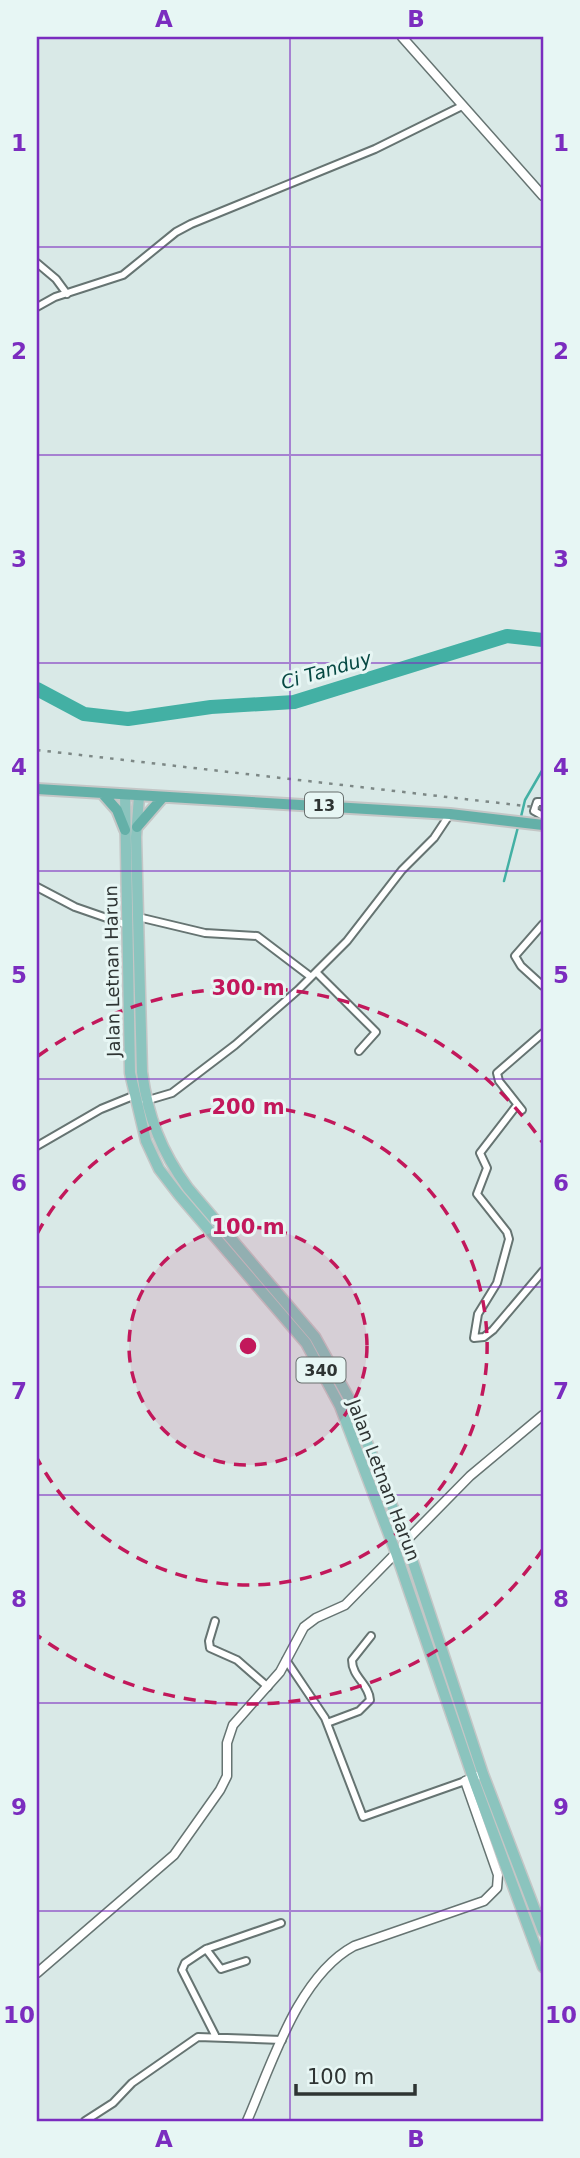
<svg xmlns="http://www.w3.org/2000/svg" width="580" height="2158" font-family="'DejaVu Sans',sans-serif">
<rect width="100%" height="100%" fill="#d9e9e7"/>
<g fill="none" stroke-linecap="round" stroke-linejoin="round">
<path stroke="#43b0a4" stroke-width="2.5" d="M520 821 525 800 543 769
M504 881 518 827"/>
<path stroke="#43b0a4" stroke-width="14" d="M37 689 84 714 128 719 211 707 294 702 507 636 543 640"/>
<defs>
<path id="minor" d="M37 263 56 279 67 294
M37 307 55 297 123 275 176 232 191 224 375 149 462 106
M543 802H537L534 811 543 816
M37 887 75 907 127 925
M138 917 205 933 257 936 311 977
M543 924 515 956 521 966 543 986
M316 972 376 1032 359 1051
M145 1101 172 1093 235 1045 298 990 347 941 402 870 434 838 450 814
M517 1105 480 1153 487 1168 477 1194 507 1232 509 1239 497 1283 478 1314 474 1338 484 1337 493 1330 543 1271
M522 1110 499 1081 497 1073 543 1033
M37 1146 101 1109 133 1096
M215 1621 209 1641 210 1648 237 1660 268 1687
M286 1660 325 1718 363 1817 465 1781
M327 1723 359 1711 370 1700C369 1684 352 1677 352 1660L371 1636
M206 1949 221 1969 246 1961
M215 2035 182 1970 185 1963 206 1949 281 1923
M85 2121 113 2103 132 2083 198 2037 282 2040"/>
<path id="tertiary" d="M402 37 543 196
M406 1541 470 1476 543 1415
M37 1973 174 1855 220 1790 227 1776V1743L233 1725 280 1672 304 1627 316 1618 345 1605 396 1553
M247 2121C271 2066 298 1976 354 1946L484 1901 497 1888 498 1875 465 1781 477 1776"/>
<path id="primary" d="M125 795 130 1073 146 1141 159 1169 179 1195 306 1343 340 1406 396 1553 473 1778 543 1967
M139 796 136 837 142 1072C148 1117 161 1151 188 1188L315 1337 351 1402 406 1541 483 1774 543 1931"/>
<path id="trunk" d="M37 789 450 814 543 825
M102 793 117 810 125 830
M137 827 163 797"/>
</defs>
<use href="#minor" stroke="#667472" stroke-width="10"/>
<use href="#tertiary" stroke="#667472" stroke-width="11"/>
<use href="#primary" stroke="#c4c6c6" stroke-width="13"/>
<use href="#trunk" stroke="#c4c6c6" stroke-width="14"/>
<use href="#minor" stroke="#fff" stroke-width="6"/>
<use href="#tertiary" stroke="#fff" stroke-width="8"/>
<use href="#primary" stroke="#8bc4be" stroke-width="10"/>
<use href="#trunk" stroke="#64b0a8" stroke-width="10"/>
<path stroke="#7d8886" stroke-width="2.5" stroke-dasharray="3.5 7" stroke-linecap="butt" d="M37 750 543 808"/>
</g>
<path fill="none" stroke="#7b2cbf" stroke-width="2" stroke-opacity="0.55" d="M290 37V2121M37 247H543M37 455H543M37 663H543M37 871H543M37 1079H543M37 1287H543M37 1495H543M37 1703H543M37 1911H543"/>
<circle cx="248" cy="1346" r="119" fill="#c2185b" fill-opacity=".12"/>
<g fill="none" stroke="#c2185b" stroke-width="3.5" stroke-dasharray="12 9">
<circle cx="248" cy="1346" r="119"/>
<path d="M37 1234A239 239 0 1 1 37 1458"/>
<path d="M543 1549A358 358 0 0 1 38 1636M38 1056A358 358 0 0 1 543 1143"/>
</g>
<g text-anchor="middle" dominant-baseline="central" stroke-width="6" stroke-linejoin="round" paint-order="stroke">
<g fill="#e7f6f4" stroke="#666e6d" stroke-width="2">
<rect x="305" y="792.5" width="38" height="25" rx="5"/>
<rect x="296.5" y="1357.5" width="49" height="25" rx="5"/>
</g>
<g font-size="16" font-weight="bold" fill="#2e3433">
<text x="324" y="805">13</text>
<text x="321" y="1370">340</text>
</g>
<g font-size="18" fill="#2e3433" stroke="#e7f6f4">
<text transform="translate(112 971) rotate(-91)">Jalan Letnan Harun</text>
<text transform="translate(384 1480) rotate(69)">Jalan Letnan Harun</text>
</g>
<g font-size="19" font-style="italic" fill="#054842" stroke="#e7f6f4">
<text transform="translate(326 670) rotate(-16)">Ci Tanduy</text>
</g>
</g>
<circle cx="248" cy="1346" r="10" fill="#c2185b" stroke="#e7f6f4" stroke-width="3.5"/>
<g font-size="21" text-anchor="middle" font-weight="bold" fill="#c2185b" stroke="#e7f6f4" stroke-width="6" stroke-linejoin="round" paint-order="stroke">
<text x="248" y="995">300 m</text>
<text x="248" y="1114">200 m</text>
<text x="248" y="1234">100 m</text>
</g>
<rect width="580" height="2158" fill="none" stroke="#e7f6f4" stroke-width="77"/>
<path d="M296 2084v10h119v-10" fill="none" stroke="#2e3433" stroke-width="3.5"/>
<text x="307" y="2084" font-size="21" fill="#2e3433" stroke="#e7f6f4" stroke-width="5" paint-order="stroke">100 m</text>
<rect x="38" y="38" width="504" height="2082" fill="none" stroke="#7b2cbf" stroke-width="2.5"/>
<g font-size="23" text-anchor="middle" font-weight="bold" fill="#7b2cbf">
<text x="164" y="27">A</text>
<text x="416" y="27">B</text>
<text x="19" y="151">1</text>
<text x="561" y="151">1</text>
<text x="19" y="359">2</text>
<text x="561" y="359">2</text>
<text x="19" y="567">3</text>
<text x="561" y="567">3</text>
<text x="19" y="775">4</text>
<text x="561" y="775">4</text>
<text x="19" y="983">5</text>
<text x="561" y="983">5</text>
<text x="19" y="1191">6</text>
<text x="561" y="1191">6</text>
<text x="19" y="1399">7</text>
<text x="561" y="1399">7</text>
<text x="19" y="1607">8</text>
<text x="561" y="1607">8</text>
<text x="19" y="1815">9</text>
<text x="561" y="1815">9</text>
<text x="19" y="2023">10</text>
<text x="561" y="2023">10</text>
<text x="164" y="2147">A</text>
<text x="416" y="2147">B</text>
</g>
</svg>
